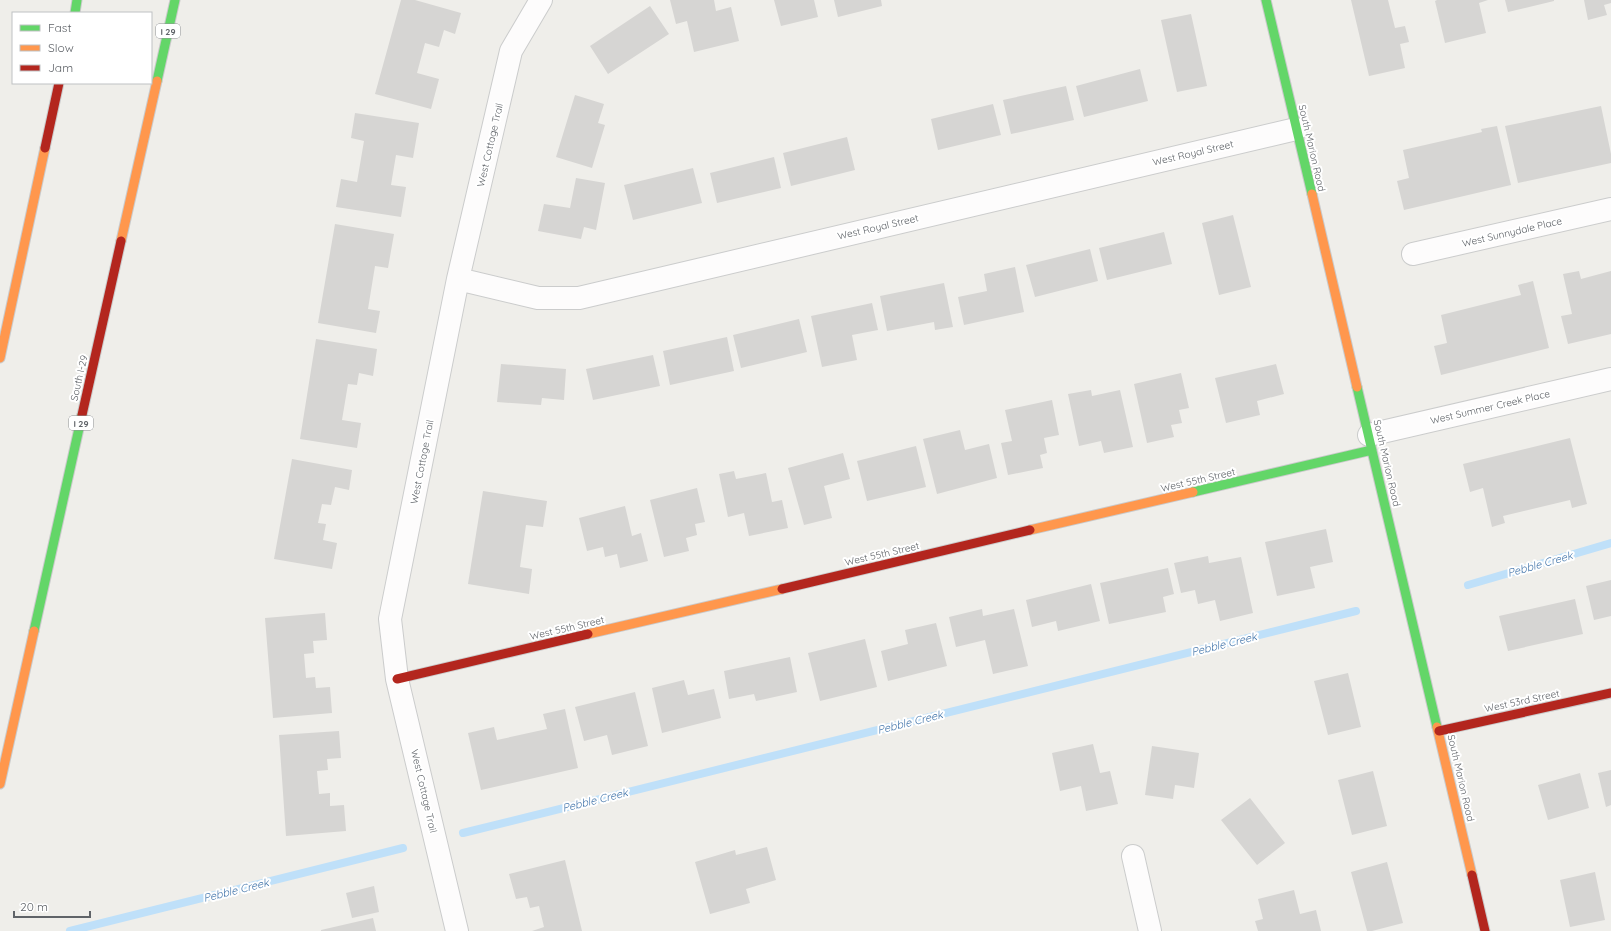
<svg xmlns="http://www.w3.org/2000/svg" width="1611" height="931" font-family="Quicksand,sans-serif">
<rect width="100%" height="100%" fill="#efeeea"/>
<g fill="none" stroke-linecap="round" stroke-linejoin="round">
<path stroke="#bfe0f9" stroke-width="8" d="M1468 585 1611 543
M463 833 1356 611
M70 931 403 848"/>
</g>
<path fill="#d6d5d3" d="M401 0H415L461 13 455 34 444 30 439 47 425 43 417 73 439 79 431 109 375 94Z
M670 0H714L716 11 731 7 739 41 694 52 687 21 676 24Z
M774 0H814L818 17 781 26Z
M834 0H881L882 6 838 17Z
M1351 0H1388L1395 28 1405 26 1409 42 1400 44 1405 68 1369 76Z
M1437 0H1488L1479 3 1486 33 1445 43 1435 1Z
M1505 0H1554V1L1508 12Z
M1584 0H1611V3L1604 5 1607 15 1588 20Z
M650 6 669 34 608 74 590 46Z
M1191 14 1207 86 1177 92 1161 20Z
M1140 69 1148 101 1084 117 1076 86Z
M1066 86 1074 120 1011 134 1003 100Z
M575 95 604 104 598 123 605 125 592 168 556 157Z
M993 104 1001 135 938 150 931 119Z
M1601 106 1611 154V163L1518 183 1505 126Z
M355 113 419 123 413 158 396 155 391 185 406 187 401 217 336 207 341 179 357 182 364 141 351 138Z
M1497 126 1511 185 1404 210 1397 181 1409 178 1403 150 1482 132 1481 129Z
M847 137 855 170 791 186 783 153Z
M774 157 781 188 717 203 710 173Z
M693 168 702 203 633 220 624 185Z
M576 178 605 183 596 230 584 227 581 239 538 231 544 204 570 208Z
M1233 215 1251 287 1219 295 1202 223Z
M335 224 394 234 388 268 375 266 368 309 380 311 376 333 318 323Z
M1164 232 1172 264 1107 280 1099 248Z
M1090 249 1098 281 1035 297 1026 265Z
M1015 267 1024 312 964 325 958 297 987 291 984 274Z
M1579 271 1581 279 1611 271V334L1568 344 1561 316 1572 314 1563 274Z
M1533 281 1549 348 1441 375 1434 346 1447 343 1441 315 1521 295 1518 285Z
M944 283 953 327 935 330 934 322 887 331 880 296Z
M872 303 878 330 852 335 857 360 822 367 811 316Z
M799 319 807 352 741 368 733 335Z
M727 337 734 371 670 385 663 351Z
M316 339 377 349 373 376 359 373 357 385 348 384 342 420 361 423 357 448 300 439Z
M653 355 660 386 593 400 586 369Z
M501 364 566 369 564 400 542 398 541 405 497 402Z
M1276 364 1284 394 1257 401 1260 415 1226 423 1215 378Z
M1181 373 1189 408 1179 410 1182 423 1171 425 1174 437 1147 443 1134 384Z
M1091 390 1092 396 1120 390 1133 447 1104 453 1101 441 1079 446 1068 394Z
M1052 400 1059 435 1044 438 1047 453 1040 455 1043 468 1008 475 1001 443 1012 441 1005 410Z
M960 430 965 450 989 444 997 478 937 494 923 439Z
M1570 438 1587 504 1572 508 1570 500 1503 516 1505 523 1492 527 1483 488 1470 492 1463 464Z
M916 446 926 487 867 501 857 461Z
M843 453 850 479 824 486 832 518 804 525 788 468Z
M292 459 352 470 349 490 335 487 331 505 322 504 318 523 326 524 323 540 337 543 332 569 274 559Z
M734 471 736 479 766 473 772 502 782 500 788 528 749 536 744 513 728 517 719 474Z
M697 488 705 522 695 524 697 535 686 538 689 551 664 557 650 500Z
M483 491 547 501 543 527 526 525 520 567 532 569 529 594 468 584Z
M625 506 632 536 641 533 648 561 620 568 617 554 605 557 603 547 587 551 579 518Z
M1326 529 1333 562 1310 567 1315 588 1277 596 1265 542Z
M1208 556 1209 563 1241 557 1253 613 1220 621 1215 600 1198 604 1195 590 1181 593 1174 563Z
M1168 568 1174 594 1163 597 1166 612 1109 624 1100 583Z
M1611 580V616L1594 620 1586 586Z
M1091 584 1100 621 1058 631 1056 621 1032 627 1026 600Z
M1575 599 1583 634 1508 651 1499 616Z
M982 609 983 616 1014 609 1028 666 993 674 985 640 956 647 949 617Z
M325 613 327 640 313 641 314 653 304 654 306 678 315 677 316 688 330 687 332 713 273 718 265 618Z
M936 623 947 666 888 681 881 651 908 644 905 630Z
M865 639 877 687 820 701 808 653Z
M790 657 797 692 756 701 754 694 729 699 724 671Z
M1348 673 1361 727 1328 735 1314 681Z
M684 680 688 695 714 689 721 718 662 733 652 688Z
M635 692 648 746 612 755 607 735 584 741 575 707Z
M565 709 578 768 481 790 468 733 494 727 497 740 547 729 543 714Z
M339 731 341 758 327 759 328 770 317 771 319 794 330 793V806L344 805 346 831 286 836 279 735Z
M1093 744 1100 773 1110 771 1118 804 1086 811 1081 786 1060 791 1052 753Z
M1152 746 1199 753 1194 788 1175 785 1173 799 1145 795Z
M1611 770V805L1606 807 1598 773Z
M1373 771 1387 826 1352 835 1338 780Z
M1580 773 1589 808 1548 820 1538 785Z
M1250 798 1285 843 1257 865 1221 820Z
M767 847 776 880 746 889 750 903 710 914 695 862 735 850 736 855Z
M565 860 582 931H532L544 927 539 906 530 908 527 897 516 899 509 874Z
M1387 862 1403 923 1372 931H1367L1351 872Z
M1595 872 1605 920 1570 927 1560 880Z
M374 886 379 912 352 918 346 893Z
M1294 890 1300 914 1316 910 1321 931H1258L1255 921 1263 919 1258 899Z
M373 918 376 931H321V930Z"/>
<g fill="none" stroke-linecap="round" stroke-linejoin="round">
<defs>
<path id="street" d="M1413 254 1611 209
M458 279 538 298H579L1296 129
M1369 435 1611 379
M1133 856 1150 931
M457 931 397 679 390 619 458 279 511 51 541 0"/>
<path id="fast" d="M1266 0 1312 194
M75 13 77 0
M157 81 175 0
M1357 387 1437 727
M1193 492 1372 450
M34 631 82 415"/>
<path id="slow" d="M1312 194 1357 387
M121 241 157 81
M0 358 45 148
M1030 530 1193 492
M588 634 782 589
M1437 727 1472 875
M0 784 34 631"/>
<path id="jam" d="M45 148 59 83
M82 415 121 241
M782 589 1030 530
M397 679 588 634
M1439 731 1611 693
M1472 875 1485 931"/>
</defs>
<use href="#street" stroke="#cbcccc" stroke-width="24"/>
<use href="#fast" stroke="#cacacb" stroke-width="11"/>
<use href="#slow" stroke="#cacacb" stroke-width="11"/>
<use href="#jam" stroke="#cacacb" stroke-width="11"/>
<use href="#street" stroke="#fdfcfc" stroke-width="22"/>
<use href="#fast" stroke="#63d668" stroke-width="9"/>
<use href="#slow" stroke="#ff974d" stroke-width="9"/>
<use href="#jam" stroke="#b3261e" stroke-width="9"/>
</g>
<g text-anchor="middle" dominant-baseline="central" stroke-width="4" stroke-linejoin="round" paint-order="stroke">
<g fill="#fff" stroke="#8f9295" stroke-width="1">
<rect x="156" y="24" width="24" height="14" rx="3"/>
<rect x="69" y="416" width="24" height="14" rx="3"/>
</g>
<g font-size="9" font-weight="bold" fill="#5f6368">
<text x="168" y="31">I 29</text>
<text x="81" y="423">I 29</text>
</g>
<g font-size="10" fill="#5f6368" stroke="#fff">
<text transform="translate(490 145) rotate(-77)">West Cottage Trail</text>
<text transform="translate(1312 148) rotate(77)">South Marion Road</text>
<text transform="translate(1193 153) rotate(-13)">West Royal Street</text>
<text transform="translate(878 227) rotate(-13)">West Royal Street</text>
<text transform="translate(1512 232) rotate(-13)">West Sunnydale Place</text>
<text transform="translate(79 378) rotate(-77)">South I-29</text>
<text transform="translate(1490 407) rotate(-13)">West Summer Creek Place</text>
<text transform="translate(422 462) rotate(-79)">West Cottage Trail</text>
<text transform="translate(1387 463) rotate(77)">South Marion Road</text>
<text transform="translate(1198 480) rotate(-13)">West 55th Street</text>
<text transform="translate(882 554) rotate(-13)">West 55th Street</text>
<text transform="translate(567 628) rotate(-13)">West 55th Street</text>
<text transform="translate(1522 701) rotate(-12)">West 53rd Street</text>
<text transform="translate(1461 778) rotate(77)">South Marion Road</text>
<text transform="translate(424 791) rotate(77)">West Cottage Trail</text>
</g>
<g font-size="11" font-style="italic" fill="#4174aa" stroke="#fff">
<text transform="translate(1540 564) rotate(-16)">Pebble Creek</text>
<text transform="translate(1224 644) rotate(-14)">Pebble Creek</text>
<text transform="translate(910 722) rotate(-14)">Pebble Creek</text>
<text transform="translate(595 800) rotate(-14)">Pebble Creek</text>
<text transform="translate(236 890) rotate(-14)">Pebble Creek</text>
</g>
</g>
<rect x="12" y="12" width="140" height="72" fill="#ffffff" stroke="#bfc1c3"/>
<rect x="20" y="25" width="20" height="6" fill="#63d668" stroke="#bfc1c3"/>
<text x="48" y="32" font-size="12" fill="#5f6368">Fast</text>
<rect x="20" y="45" width="20" height="6" fill="#ff974d" stroke="#bfc1c3"/>
<text x="48" y="52" font-size="12" fill="#5f6368">Slow</text>
<rect x="20" y="65" width="20" height="6" fill="#b3261e" stroke="#bfc1c3"/>
<text x="48" y="72" font-size="12" fill="#5f6368">Jam</text>
<path d="M14 911v6h76v-6" fill="none" stroke="#5f6368" stroke-width="2"/>
<text x="20" y="911" font-size="12" fill="#5f6368" stroke="#ffffff" stroke-width="3" paint-order="stroke">20 m</text>
</svg>
